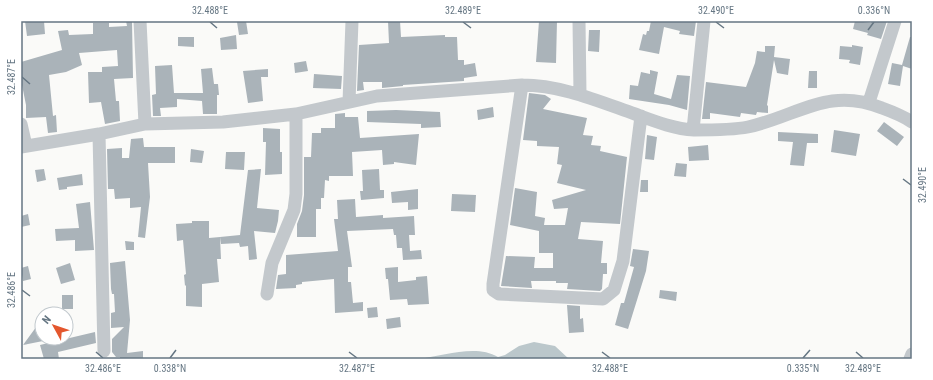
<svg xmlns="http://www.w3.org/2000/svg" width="933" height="380" font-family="'Roboto Condensed',sans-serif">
<rect width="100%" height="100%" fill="#fafaf8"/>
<path fill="#bbc7cb" d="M534 342 555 346 569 359H419C443 356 476 344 498 357L505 355 519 346Z"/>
<path fill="#aab3b9" d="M25 21H44L45 34 27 36Z
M126 21H132L133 78 114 79 116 101H119L120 121 105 124 101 102 89 103 88 72H102V67L118 66 117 50 79 53 82 65 66 72 49 75 53 116 56 115 57 132 48 133 46 117 26 118V105L21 80V62L62 50 58 31 68 30 69 35 93 34V23H109V27L127 26Z
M246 21 248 34 239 35 237 22Z
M388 21H400L401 37 445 35V37H457L458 60H464V65L475 63 477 76 464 78V81L403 85V86L382 88V82H363L364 90 357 91 359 45 389 43Z
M539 21H557L556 63 536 62Z
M651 21H696L694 36 679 34 680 31 664 27 659 54 639 50 643 34 646 35 647 31H649Z
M855 21 871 23 872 21H887L881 39 867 35 868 33 853 29Z
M589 30H600L599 52 588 51Z
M236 35 237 49 221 50 220 38Z
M178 37H194V47L178 46Z
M910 37H912V69L903 66 900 86 888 84 892 63 902 65Z
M852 45 863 47 860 65 849 63 850 60 839 59 840 46 852 47Z
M765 46H775L774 57 790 59 788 75 777 73 774 60 767 105 768 106V113L757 112 756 115 741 113 740 117 710 113V119H702L706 82 746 87 755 63 757 51 765 52Z
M306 61 308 71 295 73 294 63Z
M172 65 174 93H203L201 69 212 68 214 84H218L219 95H217V114H203L202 101 177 99V107L160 108 161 116H153L152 95 156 94 155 66Z
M268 69V77H261L263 101 248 103 243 71Z
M650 70 658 72 654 94 671 99 677 75 690 76 687 110 669 105 629 99 630 85 638 86 641 72 650 74Z
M809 71H817V88H808Z
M314 74 342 76 341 89 313 88Z
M529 93 545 95 551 99 543 109 587 118 583 135 593 136 591 145 601 146 600 151 627 157 620 224 581 222 578 239 603 241 601 263H607V274H603L602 289 600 291 567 289 568 283H556V281H531L532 288 501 286 506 256 535 257 534 268H553V253H539V231L510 225 515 188 537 192 535 216 545 218 544 225H565L568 208 554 209 552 200 586 190 557 183 562 165 557 164 559 147 537 146V141L523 140Z
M493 107 494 117 478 120 477 110Z
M396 110 440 112 441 127 421 128V124L367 122V111Z
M345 113V117H358L360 138 419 134 416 165 394 162V164L383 165 382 150 352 152 353 176H329V181L325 180 324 198H321V209H316V237H297V224L302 211 304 195V157H311L312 133H321V128H335V114Z
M884 122 904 137 897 146 877 131Z
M263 128 280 129V152H282V174L265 175 266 142H263Z
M834 130 860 134 856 156 831 152Z
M778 132 818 134V143H807L804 166 790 165 793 142 778 141Z
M647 135 657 137 654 160 645 159Z
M143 138 144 147H175V163H148L150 197 145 238 138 237 141 207 130 208V198L115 199 114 189H108L107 149 122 148V158H129L131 139Z
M708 145 709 160 689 161 688 147Z
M191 149 204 151 202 163 190 162Z
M226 152H245L244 170 225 169Z
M676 163 687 164 686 177 674 176Z
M44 169 46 180 37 182 35 170Z
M261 169 257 208 279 210 278 221 275 233 254 231 257 259 249 260 248 246 240 247 239 243 221 244 220 237 240 235 248 170Z
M379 169 380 190H384V198L361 200 360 191H363L362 170Z
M82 174 83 185 67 187V189L59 190 57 178Z
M641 180H648V192H640Z
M418 189V209L408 210V202L392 203 391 192Z
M452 194 476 195 475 212 451 211Z
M355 199 356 217 383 215V218L414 216 415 235H409L410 251 421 250 422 259 403 260 402 248H397L396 235H394L393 229 347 231 352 267H348V282H351L353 303 363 302V311L335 313 334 279 302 282V284L296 285V288L276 289 278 275 286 274V255L338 251 334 219H338L337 200Z
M90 202 94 250 75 251V240L56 241 55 229 79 228 76 204Z
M28 214 30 225 21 227V216Z
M192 221H209V238L220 237 221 259H217L219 282 202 284V307L186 306V285L185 286 184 275 186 274 183 240 177 241 176 224 192 223Z
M125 241 134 242V250H126Z
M633 249 649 251 646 271 628 329 615 325 621 303H624L634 267 630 266Z
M125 261 130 320 127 353 143 351V359H120V357H116L112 352V339L124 327 111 328V313L115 312 114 294H112L111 289 110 263Z
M70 263 75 280 61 284 56 268Z
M28 266 31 279 23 281 21 268Z
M398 267V282L416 280V277L427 276 429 304 408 305 407 299 390 300 388 279H386L385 268Z
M660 290 677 292 676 301 659 298Z
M62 295H73V309H62Z
M567 305 580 306V319L583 318 584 332 569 333Z
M377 307 378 317 368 318 367 308Z
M400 317 401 327 387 329 386 319Z
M42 319 43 341 23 345Z
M95 332 96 343 58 352 59 359H44L40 345Z"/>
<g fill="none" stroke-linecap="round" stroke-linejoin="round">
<path stroke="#c3c8cc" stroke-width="13" d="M140 21 145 124
M579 21 580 94
M522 85 493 284V290L499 294 603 299 614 290 623 261 641 116
M349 102 352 21
M869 102 895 21
M21 124 26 146
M693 130 704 21
M99 134 104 351
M21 147 99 134 145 124 223 122 296 114 377 96 522 85C561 85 598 101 635 114 654 121 674 129 694 130 709 130 733 130 748 127 798 116 828 86 882 108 893 112 903 116 912 122
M267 294 272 263 294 210 296 194V114
M910 359 912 354"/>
</g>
<path fill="none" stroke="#657683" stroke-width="1.5" d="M210 22 217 28M463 22 471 28M716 22 724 28M868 30 874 22M22 77 30 84M903 179 911 185M22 290 30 296M96 352 103 358M349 352 357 358M602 352 610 358M856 352 863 358M170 358 176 350M803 358 810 350"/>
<rect width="933" height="380" fill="none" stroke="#ffffff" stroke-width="44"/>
<g transform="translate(54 326) rotate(310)"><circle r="19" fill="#ffffff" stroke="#c1c8cd"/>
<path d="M0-3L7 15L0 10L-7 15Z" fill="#e4572e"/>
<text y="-6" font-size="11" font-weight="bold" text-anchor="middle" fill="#657683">N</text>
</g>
<rect x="22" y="22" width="889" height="336" fill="none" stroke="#657683" stroke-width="1.5"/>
<g font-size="10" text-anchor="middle" fill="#657683">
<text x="210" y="14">32.488°E</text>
<text x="463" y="14">32.489°E</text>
<text x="716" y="14">32.490°E</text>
<text x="874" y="14">0.336°N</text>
<text transform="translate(11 77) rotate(-90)" y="4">32.487°E</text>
<text transform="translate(922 185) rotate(-90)" y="4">32.490°E</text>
<text transform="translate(11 290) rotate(-90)" y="4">32.486°E</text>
<text x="103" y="372">32.486°E</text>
<text x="170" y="372">0.338°N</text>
<text x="357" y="372">32.487°E</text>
<text x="610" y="372">32.488°E</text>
<text x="803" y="372">0.335°N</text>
<text x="863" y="372">32.489°E</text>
</g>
</svg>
